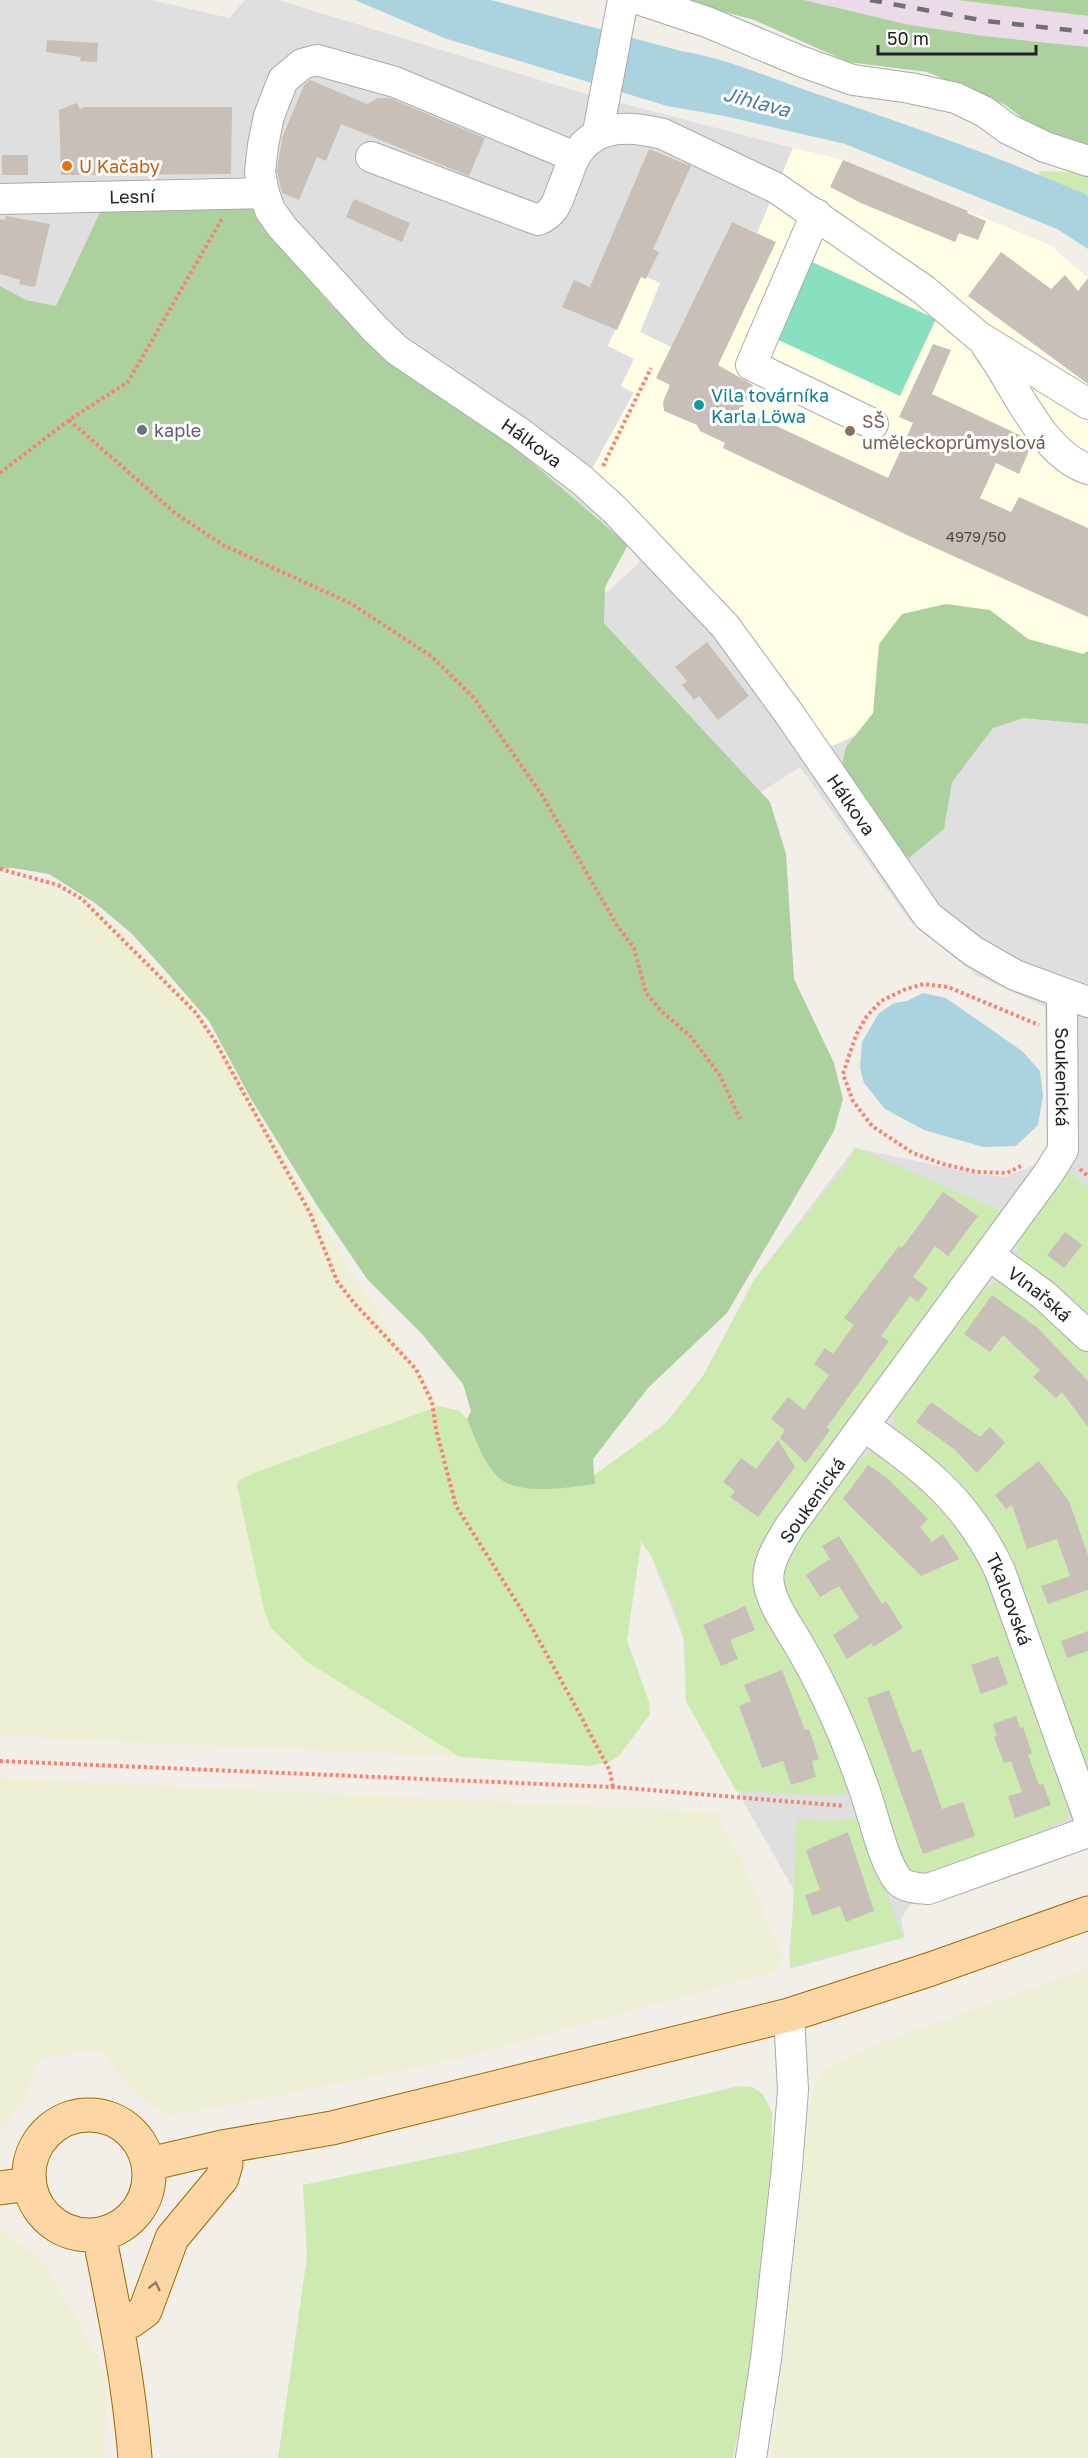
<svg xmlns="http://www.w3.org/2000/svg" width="1088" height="2458" font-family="'Golos Text',sans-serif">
<rect width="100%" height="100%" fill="#f2efe9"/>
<path fill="#e0dfdf" d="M0 0H151L229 18 245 0H278L579 92 793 148 757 234 732 222 673 348 640 332 660 284 641 275 608 346 634 359V392L592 469 664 538 700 583 914 708 1088 709V1844L914 1898 901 1919 905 1937 790 1969 789 1952 795 1892 686 1701 683 1637 650 1553 681 1417 754 1280 855 1148 977 1174 1005 1177 1035 1165 1047 1156 1045 1007 976 975 909 920 800 767 761 792 604 623V595L640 562 628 545 493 429 352 326 328 302 248 204 100 212 56 306 26 300 0 286Z"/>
<path fill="#ebdbe8" d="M804 0H956L1088 16V47L984 36 910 25Z"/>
<path fill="#ffffe5" d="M793 148 843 160 1050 245 1088 278V709L914 708 830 747 664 538 592 469 634 393 621 386 634 359 608 346 641 274 660 283 640 332 673 348 732 222 757 233Z"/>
<path fill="#eef0d5" d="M0 875 52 888 92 908 124 934 193 1004 346 1263 439 1406 256 1472 237 1486 264 1610 271 1628 307 1662 460 1757 0 1736Z
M0 1778 716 1812 741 1858 783 1959 781 1965 773 1972 460 2058 287 2094 173 2115 161 2112 140 2096 125 2082 100 2050 39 2059 27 2094 0 2134Z
M1088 1968V2458H771L790 2303 810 2102 818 2077 825 2068 880 2043Z
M0 2230 43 2261 107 2374 105 2458H0Z"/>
<path fill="#cdebb0" d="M1039 171 1088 173V197L1039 175Z
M855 1147 1006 1213 771 1533 793 1656 853 1794 821 1795 736 1791 686 1701V1648L675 1608 650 1553 639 1540 641 1544 627 1640 649 1702 650 1714 619 1756 611 1761 590 1766 460 1757 307 1662 271 1628 264 1610 237 1486 238 1481 256 1472 439 1406 460 1411 467 1419 495 1474 587 1480 666 1423 705 1373 754 1280 847 1165Z
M1069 1171 1088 1188V1315L1059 1290 1024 1264 1017 1252 1019 1240Z
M995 1282H1002L1068 1331 1088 1352V1778L1000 1539 978 1505 953 1475 896 1429 893 1417 897 1406 979 1295Z
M877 1451 922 1482 982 1560 1070 1809C1069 1821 1060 1824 1050 1827L1051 1831 930 1874C917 1874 910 1872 904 1861 879 1788 856 1713 817 1646 805 1625 778 1594 784 1568 789 1544 838 1486 855 1463L857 1464 867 1453Z
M797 1819 826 1821 861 1819 903 1938 790 1967Z
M739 2086 752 2087 762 2093 772 2112 771 2174 766 2209 763 2253 744 2404 733 2458H278L307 2257 303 2185 470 2150Z"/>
<path fill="#add19e" d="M681 0H804L910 25 984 36 1088 47V148L1041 132 1005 105 927 72 848 62 754 20Z
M956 0H1088V16Z
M248 204 328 302 352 326 493 429 628 545 605 587 604 623 770 802 786 854 794 979 834 1063 843 1099 834 1131 727 1313 648 1388 593 1459 595 1484C567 1487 515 1498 495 1474 482 1460 475 1437 467 1419L471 1411 463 1384 422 1334 367 1279 318 1207 251 1099 209 1021 162 967 131 933 95 903 49 874 13 868 0 869V286L26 300 56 306 100 212 194 208Z
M946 604 990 610 1028 639 1083 654 1088 651V724L1023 718 993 728 952 782 944 829 909 858 851 815 838 781 846 747 873 713 879 644 902 614Z"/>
<path fill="#88e0be" d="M810 261 936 319 900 396 774 338Z"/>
<path fill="#aad3df" d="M355 0H491L681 51C722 57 771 78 811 92 903 123 996 156 1085 194L1088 197V249L1057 229 845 144 724 116 667 106 444 38Z
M923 993 946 998 1022 1051 1040 1071 1043 1096 1038 1125 1016 1146 983 1147 924 1130 885 1109 864 1083 860 1068 862 1042 879 1013 894 1003 907 1001Z"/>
<path fill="#c7bfb8" d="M47 40 98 43 97 62 80 61 81 57 46 52Z
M310 80 367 104 378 98H389L485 138 469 176 341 124 326 161 317 157 299 200 282 193 277 171 282 138 304 85Z
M77 103 80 109 85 107H232L231 174 61 175 59 110Z
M649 149 691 166 653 249 659 252 646 279 641 277 617 330 562 307 574 280 590 287Z
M2 155H28V175H2Z
M843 160 968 211 967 213 986 221 978 240 959 233 955 242 861 203 830 187Z
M354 199 410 223 402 242 346 217Z
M6 216 50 224 35 287 19 284 20 280 0 274V219L5 220Z
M732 222 776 242 718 365 753 385 742 410 888 478 913 423 899 417 933 344 951 350 932 394 1024 437 1031 446 1019 474 996 463 980 498 1011 512 1019 497 1088 528V617L909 536 723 448 725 443 700 431 697 425 664 411 663 402 670 385 656 378Z
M1001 252 1051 289 1065 275 1078 291 1088 278V384L968 296Z
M707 642 749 696 718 720 699 696 694 700 682 685 687 681 675 667Z
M943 1192 978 1216 948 1256 935 1246 913 1277 928 1288 918 1302 910 1296 881 1336 889 1341 827 1427 830 1430 806 1463 780 1438 785 1430 771 1419 788 1397 804 1410 829 1375 814 1364 825 1348 833 1354 854 1325 844 1318 899 1246 902 1248Z
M1065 1232 1082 1245 1064 1268 1047 1255Z
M992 1295 1038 1328 1088 1381V1427L1062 1392 1056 1398 1033 1377 1040 1370 1003 1335 990 1352 964 1334Z
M931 1402 980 1437 990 1427 1005 1443 977 1473 954 1449 916 1422Z
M778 1440 795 1467 758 1517 730 1497 735 1491 723 1482 741 1458 756 1469Z
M1039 1461 1069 1501 1088 1555V1590L1048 1604 1041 1586 1070 1576 1057 1539 1027 1549 1012 1505 1006 1509 995 1495Z
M868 1465 887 1478 928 1519 920 1527 932 1542 943 1534 959 1559 921 1576 843 1499Z
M839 1536 882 1604 886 1601 903 1628 873 1647 872 1643 847 1659 833 1635 859 1618 839 1586 820 1597 806 1575 830 1559 822 1546Z
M745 1606 755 1630 732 1639 731 1642 738 1659 721 1666 703 1625Z
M1088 1631V1651L1067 1658 1061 1641Z
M998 1656 1008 1684 981 1694 971 1665Z
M782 1670 805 1730 809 1729 819 1759 812 1761 816 1777 791 1785 783 1761 762 1768 739 1706 751 1701 744 1685Z
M889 1690 912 1752 921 1749 942 1809 963 1802 975 1836 923 1854 867 1698Z
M1016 1716 1020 1728 1023 1727 1032 1753 1028 1755 1039 1785 1043 1784 1051 1805 1015 1818 1008 1796 1022 1792 1011 1761 1004 1763 994 1737 997 1736 993 1724Z
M848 1832 874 1911 846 1922 840 1906 812 1916 805 1895 820 1890 806 1850Z"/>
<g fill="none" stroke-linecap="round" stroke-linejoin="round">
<defs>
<g id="minor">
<path d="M641 0 707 22 800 61 853 80 910 88 956 98 985 112 1008 129 1045 147 1088 161"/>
<path d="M598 132 623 0"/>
<path d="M371 157 538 220C553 214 557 204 562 189 567 178 570 165 576 155 596 123 631 126 663 134L776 188 924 290 978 336 1088 404"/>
<path id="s1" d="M575 157 395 82 317 60 302 64 283 80 269 116 263 145 260 172 264 193 270 210 282 227 375 329 397 350 520 433 582 480 615 510 725 626 790 715 928 916 973 951 1015 975 1088 1002"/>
<path id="s2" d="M0 199 264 193"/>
<path d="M816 214 751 365 873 424"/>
<path d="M986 345C1014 382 1041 454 1088 469"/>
<path id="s3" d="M1062 993 1063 1150 1048 1174 790 1526C780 1543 765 1564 769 1585 773 1606 788 1626 799 1645 825 1689 846 1738 863 1786 873 1812 882 1859 898 1880 905 1888 918 1888 928 1889L1088 1832"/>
<path id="s4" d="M989 1255 1045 1296 1088 1336"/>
<path id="s5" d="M864 1426C926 1470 967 1501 1000 1571L1088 1816"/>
<path d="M751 2458 766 2359 787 2167 793 2090 789 2015"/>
</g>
<path id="major" d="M29 2175a60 60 0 1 1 120 0a60 60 0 1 1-120 0Z
M149 2164 222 2147 332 2128 789 2015 931 1969 1088 1913
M0 2188 29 2184
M99 2235C114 2309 129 2382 135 2458
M118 2326 131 2321 145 2311 172 2238 222 2178 226 2164 222 2147"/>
</defs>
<use href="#minor" stroke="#a9a9a9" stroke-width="32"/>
<use href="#major" stroke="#a06b00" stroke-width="35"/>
<path stroke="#fa8072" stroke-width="4" stroke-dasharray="3 3" stroke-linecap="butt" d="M69 420 175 513 223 545 350 603 431 656 474 698 542 795 616 924 634 948 646 993 661 1011 690 1036 719 1074 740 1119
M603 466 651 368
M0 473 69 420 128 382 223 217
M0 869 58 885 82 899 196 1013 215 1041 310 1213 337 1281 354 1303 416 1369 432 1402 436 1429 456 1506 526 1617 578 1711 610 1771 613 1787
M1021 1166 1007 1173 977 1172 943 1164 913 1153 872 1126 853 1101 843 1074 856 1035 867 1016 881 1001 906 989 924 984 948 987 1039 1025
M1080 1169 1088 1176
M0 1761 613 1787 844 1806"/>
<use href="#minor" stroke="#fff" stroke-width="30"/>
<use href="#major" stroke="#fcd6a4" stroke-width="33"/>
<path stroke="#707070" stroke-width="4.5" stroke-dasharray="12 12" stroke-linecap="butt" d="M870 0 986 21 1088 32"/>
</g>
<defs><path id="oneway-chevron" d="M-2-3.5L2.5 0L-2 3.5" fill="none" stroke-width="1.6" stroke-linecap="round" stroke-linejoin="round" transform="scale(1.5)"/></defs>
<use stroke="#8f7c63" href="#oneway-chevron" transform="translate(155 2286) rotate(-76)"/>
<circle fill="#e8710a" stroke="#fff" stroke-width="2" cx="67" cy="166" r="6"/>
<circle fill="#0f9aa8" stroke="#fff" stroke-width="2" cx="699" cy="405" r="6"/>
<circle fill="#6b7280" stroke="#fff" stroke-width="2" cx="142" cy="430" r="6"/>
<circle fill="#8d6e63" stroke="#fff" stroke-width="2" cx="850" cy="431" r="6"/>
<g text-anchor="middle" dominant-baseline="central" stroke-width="6" stroke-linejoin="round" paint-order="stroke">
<g font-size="15" fill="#4b4948">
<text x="976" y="536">4979/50</text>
</g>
<g font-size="18" fill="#c56008" stroke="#fff" text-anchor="start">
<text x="79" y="166">U Kačaby</text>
</g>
<g font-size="18" fill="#222" stroke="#fff">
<text stroke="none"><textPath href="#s2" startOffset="132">Lesní</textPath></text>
<text stroke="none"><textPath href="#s1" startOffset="804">Hálkova</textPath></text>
<text stroke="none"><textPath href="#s1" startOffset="1290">Hálkova</textPath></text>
<text stroke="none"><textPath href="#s3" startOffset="84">Soukenická</textPath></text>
<text stroke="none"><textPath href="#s4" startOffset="64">Vlnařská</textPath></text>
<text transform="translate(812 1500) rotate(-55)">Soukenická</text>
<text stroke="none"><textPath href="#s5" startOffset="231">Tkalcovská</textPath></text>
</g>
<g font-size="18" fill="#0d838f" stroke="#fff" text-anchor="start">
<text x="711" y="395">Vila továrníka<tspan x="711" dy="21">Karla Löwa</tspan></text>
</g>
<g font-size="18" fill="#785e54" stroke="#fff" text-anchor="start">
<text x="862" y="421">SŠ<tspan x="862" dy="21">uměleckoprůmyslová</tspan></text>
</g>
<g font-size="18" fill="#5b616d" stroke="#fff" text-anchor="start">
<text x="154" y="430">kaple</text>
</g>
<g font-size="20" font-style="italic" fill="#4a7aab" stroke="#fff">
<text transform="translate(757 101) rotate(15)">Jihlava</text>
</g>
</g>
<path d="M878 45v9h158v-9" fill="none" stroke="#222222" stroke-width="3"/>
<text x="887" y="45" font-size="18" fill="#222222" stroke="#ffffff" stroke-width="4.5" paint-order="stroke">50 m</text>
</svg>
